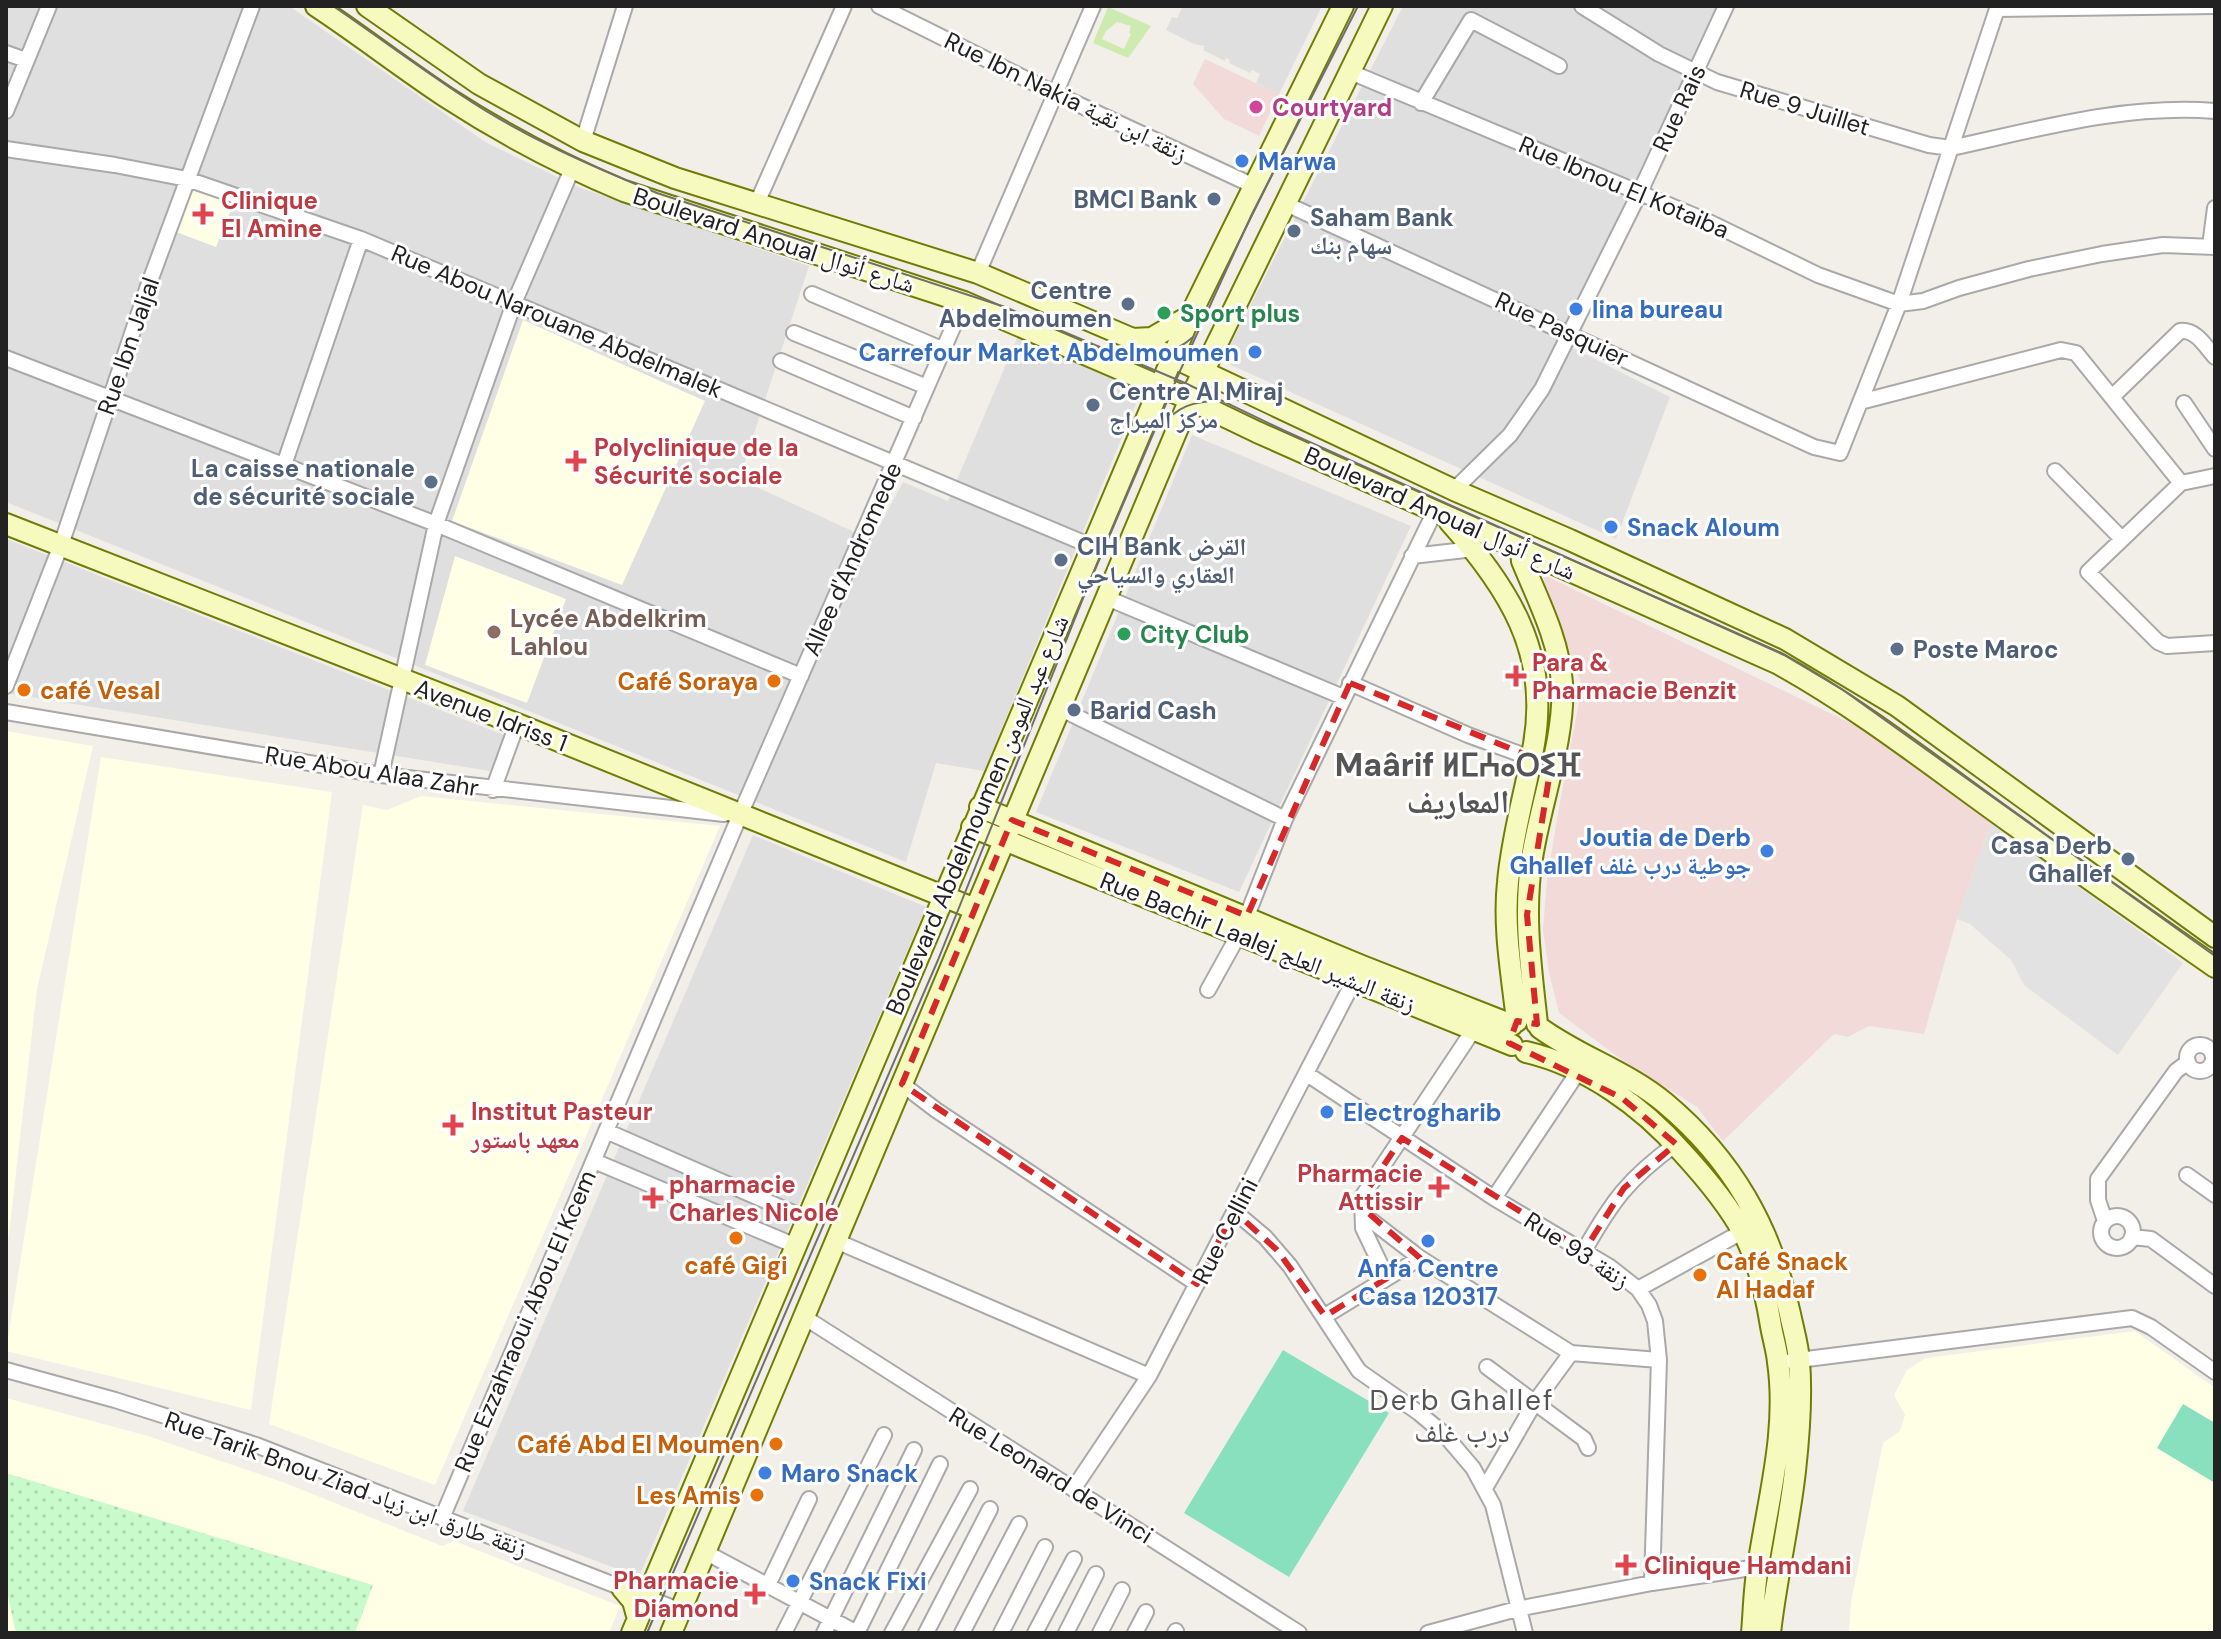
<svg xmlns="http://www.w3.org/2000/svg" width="2221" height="1639" font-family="'DM Sans','Noto Naskh Arabic','Noto Sans Tifinagh',sans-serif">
<defs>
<pattern id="park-dots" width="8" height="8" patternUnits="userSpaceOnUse" patternTransform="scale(2)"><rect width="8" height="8" fill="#c8facc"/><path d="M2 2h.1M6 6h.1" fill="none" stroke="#acd6af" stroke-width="1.8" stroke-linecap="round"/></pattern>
</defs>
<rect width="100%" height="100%" fill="#f2efe9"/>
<path fill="#e0dfdf" d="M6 6H289L487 143 578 187 809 266 739 479 872 540 903 482 948 501 1018 336 1142 389 984 771 936 763 906 862 6 502Z
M1183 6H1322L1279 94 1256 83 1260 74 1252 70 1250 73 1229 63 1230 60 1226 58 1225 61 1203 50 1205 46 1194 44 1166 30 1172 17 1177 18Z
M1403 6H1717L1573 348 1670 397 1616 539 1222 361Z
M1192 435 1411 526 1239 892 1036 812Z
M6 539 506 736 490 771 6 693Z
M753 835 926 907 639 1577 463 1511Z"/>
<path fill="#f2dad9" d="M1205 59 1279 94 1259 136 1224 119 1193 84Z
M1542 574 1867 731 1991 823 1957 919 1924 1034 1869 1026 1848 1037 1834 1034 1723 1141 1697 1107 1625 1062 1559 1013 1549 972 1543 930 1547 879 1559 808 1582 686Z"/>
<path fill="#ffffe5" d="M189 181 236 197 216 247 171 230Z
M523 320 705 401 622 585 452 521Z
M455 556 566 599 527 703 425 665Z
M6 731 93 746 37 989 6 1260Z
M101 757 332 792 251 1410 6 1351Z
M421 796 720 826 435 1485 269 1424 363 805 387 810Z
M2135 1331 2215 1388V1633H1849L1851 1602 1883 1443 1900 1431 1905 1415 1894 1395 1907 1370 1926 1358Z
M6 1398 148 1436 285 1483 442 1546 454 1541 620 1606 609 1633H6Z"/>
<path fill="#cdebb0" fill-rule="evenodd" d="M1108 7 1151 26 1128 58 1093 43ZM1117 22 1131 26 1129 33 1131 34 1124 49 1102 39 1106 31Z"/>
<path fill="url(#park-dots)" d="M6 1473 373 1585 355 1633H16L6 1587Z"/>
<path fill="#88e0be" d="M1283 1350 1389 1413 1289 1577 1184 1513Z
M2183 1404 2215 1423V1483L2157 1448Z"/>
<path fill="#e2e2e2" d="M1991 823 2183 963 2118 1055 2024 985 2011 960 1970 924 1957 919Z"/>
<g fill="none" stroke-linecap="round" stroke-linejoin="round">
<defs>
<path id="street" d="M879 6 1056 94 1254 186
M1582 6 1659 54 1717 82 1929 145 1951 148C2038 129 2125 104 2215 111
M1997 9 2215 6
M6 53 26 60
M1348 71 1707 221 1818 275 1899 304 1923 301 1959 288 2029 269 2102 254 2163 245 2215 247
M1421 103 1471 20 1559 66
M6 111 49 6
M583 141 625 6
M6 149 115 165 187 179 361 239 1091 546
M757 203 844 6
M1284 203 1814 447 1840 453 1899 304 1998 6
M2210 246 2215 208
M978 273 1093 6
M812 294 944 350
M794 333 927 387
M6 358 436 524 801 676
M781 361 914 418
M2112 397 2180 331C2196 329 2205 346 2215 357
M1860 402 2061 350 2076 353 2181 483
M2184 403 2215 449
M284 465 361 239
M2055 471 2121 538
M2215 476 2181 483 2088 572 2158 642 2167 646 2215 643
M1454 490 1510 435 1542 389 1640 192 1726 6
M1412 556 1474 549
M1107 598 1343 697
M1350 683 1468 735 1539 761
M6 686 61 545 147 289 252 6
M1059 708 1285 819
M6 712 381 775 724 814
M381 775 436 524 514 303 572 169
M493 790 517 724
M1247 916 1285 819 1435 511
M1208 990 1239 934
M2187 1058a13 13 0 1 1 26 0a13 13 0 1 1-26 0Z
M1307 1074 1494 1198 1610 1267 1638 1289 1649 1305 1655 1321 1659 1360 1652 1583
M902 1084 936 1110 1197 1284
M606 1131 807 1219
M594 1161 796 1246
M2187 1175 2215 1195
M1494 1198 1578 1072
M1234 1211 1265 1237 1290 1266 1359 1371 1419 1413 1444 1434 1473 1468 1493 1505 1525 1633
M1364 1215 1420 1258 1571 1353 1659 1360
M2101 1232a16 16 0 1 1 32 0a16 16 0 1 1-32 0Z
M2105 1221 2098 1200V1179L2176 1071 2188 1062
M2132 1237 2151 1239 2215 1286
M836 1241 1149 1376
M1584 1251C1612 1201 1629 1178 1676 1144
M1387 1278 1363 1228 1362 1197 1474 1029
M1638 1289 1749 1228
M1325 1316 1420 1258
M804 1317 1299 1633
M1791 1361 2132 1318 2151 1327 2215 1372
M1487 1367 1584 1439 1588 1448
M6 1370 115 1400 256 1445 681 1611
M1074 1488 1149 1376 1357 975
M1485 1488 1535 1402 1571 1353
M442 1518 740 815 964 302
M705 1552 857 1633 940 1464
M768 1585 809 1499
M784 1633 884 1435
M824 1633 914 1450
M892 1633 970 1489
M926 1633 990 1509
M962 1633 1019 1524
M1001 1633 1045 1547
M1035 1633 1074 1559
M1066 1633 1096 1574
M1100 1633 1122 1590
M1135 1633 1146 1612
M1175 1633 1176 1631
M1428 1633 1517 1609 1652 1583 1758 1567"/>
<path id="secondary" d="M316 6C360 35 402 68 446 97 503 134 562 165 624 191L964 302 1180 395 1257 432 1777 663C1862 710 1938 771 2017 827 2082 875 2149 921 2215 967
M367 6 479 84 583 141 675 178 978 273 1149 346 1454 490 1570 540 1785 639 1897 706 2215 937
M1132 339 1152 338 1190 316
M1449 521C1508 587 1550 652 1534 744 1526 790 1512 835 1508 882 1503 928 1512 975 1517 1021
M6 524 517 724 975 909
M1521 550 1522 561C1538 600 1559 640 1562 683 1566 735 1540 805 1532 858 1523 914 1531 968 1537 1024
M980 807 1362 966 1512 1025
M972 827 1512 1045
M1540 1028C1580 1057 1628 1072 1665 1103 1733 1160 1771 1228 1790 1314 1793 1329 1798 1345 1799 1361 1802 1397 1799 1435 1795 1471 1789 1525 1776 1579 1770 1633
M1526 1052C1586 1066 1642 1106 1682 1152 1705 1177 1728 1204 1744 1234 1759 1263 1766 1295 1771 1326 1773 1338 1777 1350 1778 1362 1788 1431 1768 1499 1758 1567 1754 1588 1754 1611 1752 1633
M622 1588 633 1601 638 1619
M632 1633 1190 316 1343 6
M671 1633 1190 399 1382 6"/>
</defs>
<use href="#street" stroke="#a9a9a9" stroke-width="18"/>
<use href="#secondary" stroke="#707d05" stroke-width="24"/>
<use href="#street" stroke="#fff" stroke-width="14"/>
<use href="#secondary" stroke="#f7fabf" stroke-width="20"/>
<path stroke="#707070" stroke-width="2" d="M333 6C377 36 420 68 464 97 524 137 591 166 657 193L1005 307 1185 383 1285 431 1784 655 1843 690 2215 956
M1127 352C1153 356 1173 355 1193 337
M1161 427C1177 406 1194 401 1220 401
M647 1633 938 960 1088 586 1180 371 1252 214 1358 6"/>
</g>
<path fill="none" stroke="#d62828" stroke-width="6" stroke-dasharray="16 10" stroke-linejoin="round" d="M1350 683 1551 765 1527 915 1537 1024 1517 1021 1509 1043 1622 1098 1676 1144 1624 1188 1584 1251 1402 1138 1358 1204 1420 1258 1325 1316 1277 1250 1234 1211 1197 1284 902 1084 1012 820 1247 916Z"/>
<circle fill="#d1479c" stroke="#fff" stroke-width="3" cx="1256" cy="107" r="8"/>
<g fill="#3f7fe0" stroke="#fff" stroke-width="3">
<circle cx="1242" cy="161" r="8"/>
<circle cx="1576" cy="309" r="8"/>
<circle cx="1255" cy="352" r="8"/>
<circle cx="1611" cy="527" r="8"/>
<circle cx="1767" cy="851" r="8"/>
<circle cx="1327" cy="1112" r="8"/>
<circle cx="1428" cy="1241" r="8"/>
<circle cx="765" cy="1473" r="8"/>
<circle cx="793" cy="1581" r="8"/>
</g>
<g fill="#5c6f8a" stroke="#fff" stroke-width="3">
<circle cx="1214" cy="199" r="8"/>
<circle cx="1294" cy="231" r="8"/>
<circle cx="1128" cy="304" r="8"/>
<circle cx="1093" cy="405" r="8"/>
<circle cx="431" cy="482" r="8"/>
<circle cx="1061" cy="560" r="8"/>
<circle cx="1897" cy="649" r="8"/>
<circle cx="1074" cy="710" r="8"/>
<circle cx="2128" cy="859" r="8"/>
</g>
<g fill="#e0444e" stroke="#fff" stroke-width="3">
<path d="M199 202h8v8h8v8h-8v8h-8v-8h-8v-8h8z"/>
<path d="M572 449h8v8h8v8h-8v8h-8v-8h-8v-8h8z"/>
<path d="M1512 664h8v8h8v8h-8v8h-8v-8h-8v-8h8z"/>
<path d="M449 1113h8v8h8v8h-8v8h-8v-8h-8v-8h8z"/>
<path d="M1435 1175h8v8h8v8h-8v8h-8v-8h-8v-8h8z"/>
<path d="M649 1186h8v8h8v8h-8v8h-8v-8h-8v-8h8z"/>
<path d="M1622 1553h8v8h8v8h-8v8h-8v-8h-8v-8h8z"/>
<path d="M751 1582h8v8h8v8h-8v8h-8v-8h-8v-8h8z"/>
</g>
<g fill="#2e9e5b" stroke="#fff" stroke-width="3">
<circle cx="1164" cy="313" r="8"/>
<circle cx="1124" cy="634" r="8"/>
</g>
<circle fill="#8d6e63" stroke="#fff" stroke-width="3" cx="494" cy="632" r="8"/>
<g fill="#e8710a" stroke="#fff" stroke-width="3">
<circle cx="774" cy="681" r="8"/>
<circle cx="24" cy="690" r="8"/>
<circle cx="736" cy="1238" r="8"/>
<circle cx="1700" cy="1275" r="8"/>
<circle cx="776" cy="1444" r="8"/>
<circle cx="757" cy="1495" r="8"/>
</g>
<g text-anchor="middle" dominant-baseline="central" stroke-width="6" stroke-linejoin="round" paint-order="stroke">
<g font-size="24" fill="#222" stroke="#fff">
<text transform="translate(1066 97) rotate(26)">Rue Ibn Nakia زنقة ابن نقية</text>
<text transform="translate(1679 108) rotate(-65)">Rue Rais</text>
<text transform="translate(1805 108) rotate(17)">Rue 9 Juillet</text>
<text transform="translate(1624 187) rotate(23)">Rue Ibnou El Kotaiba</text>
<text transform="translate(774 240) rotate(18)">Boulevard Anoual شارع أنوال</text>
<text transform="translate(557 321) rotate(23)">Rue Abou Narouane Abdelmalek</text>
<text transform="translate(1562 329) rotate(25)">Rue Pasquier</text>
<text transform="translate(128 346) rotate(-71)">Rue Ibn Jaljal</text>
<text transform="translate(1440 513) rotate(24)">Boulevard Anoual شارع أنوال</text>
<text transform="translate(852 559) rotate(-66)">Allee d'Andromede</text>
<text transform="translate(491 715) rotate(21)">Avenue Idriss 1</text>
<text transform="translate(372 771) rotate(9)">Rue Abou Alaa Zahr</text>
<text transform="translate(977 815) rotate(-67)">Boulevard Abdelmoumen شارع عبد المومن</text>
<text transform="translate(1258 942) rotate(22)">Rue Bachir Laalej زنقة البشير العلج</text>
<text transform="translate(1225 1231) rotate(-63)">Rue Cellini</text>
<text transform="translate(1577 1250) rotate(33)">Rue 93 زنقة</text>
<text transform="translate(525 1321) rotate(-67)">Rue Ezzahraoui Abou El Kcem</text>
<text transform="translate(1051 1475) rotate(32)">Rue Leonard de Vinci</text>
<text transform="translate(346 1484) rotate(20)">Rue Tarik Bnou Ziad زنقة طارق ابن زياد</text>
</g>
<g font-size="24" font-weight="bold" fill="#b23c85" stroke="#fff" text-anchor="start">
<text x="1272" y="107">Courtyard</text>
</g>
<g font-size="24" font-weight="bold" fill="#366cbe" stroke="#fff" text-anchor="start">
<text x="1258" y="161">Marwa</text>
<text x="1592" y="309">lina bureau</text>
<text x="1239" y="352" text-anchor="end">Carrefour Market Abdelmoumen</text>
<text x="1627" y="527">Snack Aloum</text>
<text x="1751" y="837" text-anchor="end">Joutia de Derb<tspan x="1751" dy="28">Ghallef جوطية درب غلف</tspan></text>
<text x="1343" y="1112">Electrogharib</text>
<text x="1428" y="1268" text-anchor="middle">Anfa Centre<tspan x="1428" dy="28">Casa 120317</tspan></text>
<text x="781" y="1473">Maro Snack</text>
<text x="809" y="1581">Snack Fixi</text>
</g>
<g font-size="24" font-weight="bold" fill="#4e5e75" stroke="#fff" text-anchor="start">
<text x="1198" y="199" text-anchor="end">BMCI Bank</text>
<text x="1310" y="217">Saham Bank<tspan x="1310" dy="28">سهام بنك</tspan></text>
<text x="1112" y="290" text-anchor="end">Centre<tspan x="1112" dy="28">Abdelmoumen</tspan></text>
<text x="1109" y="391">Centre Al Miraj<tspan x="1109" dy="28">مركز الميراج</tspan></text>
<text x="415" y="468" text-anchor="end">La caisse nationale<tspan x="415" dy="28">de sécurité sociale</tspan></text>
<text x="1077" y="546">CIH Bank القرض<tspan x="1077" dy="28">العقاري والسياحي</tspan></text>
<text x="1913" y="649">Poste Maroc</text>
<text x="1090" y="710">Barid Cash</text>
<text x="2112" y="845" text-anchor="end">Casa Derb<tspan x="2112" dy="28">Ghallef</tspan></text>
</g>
<g font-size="24" font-weight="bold" fill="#be3a42" stroke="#fff" text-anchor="start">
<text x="221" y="200">Clinique<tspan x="221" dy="28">El Amine</tspan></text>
<text x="594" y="447">Polyclinique de la<tspan x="594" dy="28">Sécurité sociale</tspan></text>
<text x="1532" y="662">Para &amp;<tspan x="1532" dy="28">Pharmacie Benzit</tspan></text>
<text x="471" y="1111">Institut Pasteur<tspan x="471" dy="28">معهد باستور</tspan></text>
<text x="1423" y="1173" text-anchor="end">Pharmacie<tspan x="1423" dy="28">Attissir</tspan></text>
<text x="669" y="1184">pharmacie<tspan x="669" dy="28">Charles Nicole</tspan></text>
<text x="1644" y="1565">Clinique Hamdani</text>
<text x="739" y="1580" text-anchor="end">Pharmacie<tspan x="739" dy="28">Diamond</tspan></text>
</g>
<g font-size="24" font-weight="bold" fill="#27864d" stroke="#fff" text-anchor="start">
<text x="1180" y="313">Sport plus</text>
<text x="1140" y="634">City Club</text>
</g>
<g font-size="24" font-weight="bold" fill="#785e54" stroke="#fff" text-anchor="start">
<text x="510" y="618">Lycée Abdelkrim<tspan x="510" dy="28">Lahlou</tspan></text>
</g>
<g font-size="24" font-weight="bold" fill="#c56008" stroke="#fff" text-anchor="end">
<text x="758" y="681">Café Soraya</text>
<text x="40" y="690" text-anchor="start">café Vesal</text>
<text x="1716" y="1261" text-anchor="start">Café Snack<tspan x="1716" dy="28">Al Hadaf</tspan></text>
<text x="736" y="1265" text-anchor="middle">café Gigi</text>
<text x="760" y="1444">Café Abd El Moumen</text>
<text x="741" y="1495">Les Amis</text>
</g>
<g font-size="28" letter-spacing="2" fill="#555" stroke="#fff">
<text x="1462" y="1400">Derb Ghallef<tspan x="1462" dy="32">درب غلف</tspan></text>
</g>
<g font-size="32" font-weight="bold" fill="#555" stroke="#fff">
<text x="1458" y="765">Maârif ⵍⵎⵄⴰⵔⵉⴼ<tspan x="1458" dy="37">المعاريف</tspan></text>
</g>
</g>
<rect width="2221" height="1639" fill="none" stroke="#222222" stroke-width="16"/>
</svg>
